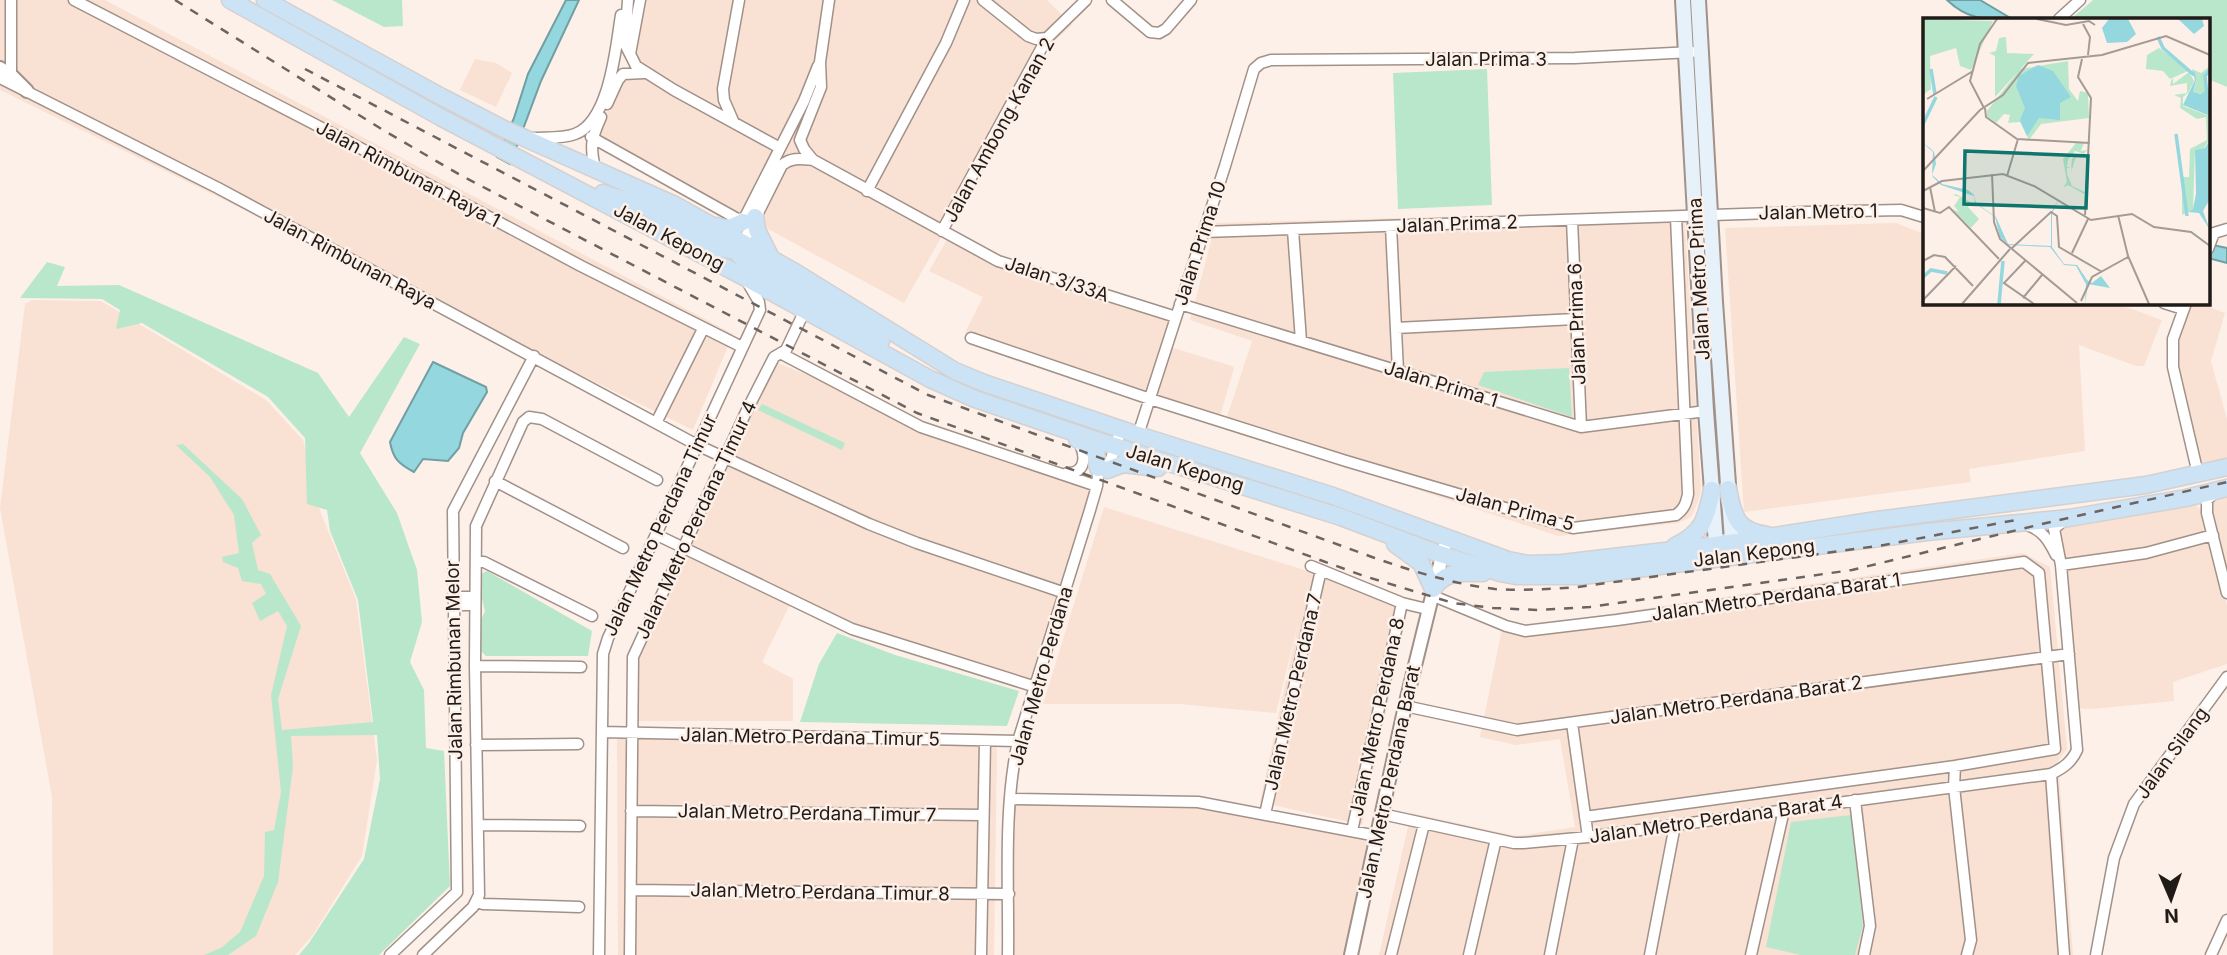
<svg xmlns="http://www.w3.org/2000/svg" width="2227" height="955" font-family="Inter,sans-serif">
<rect width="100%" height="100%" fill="#fdf0e8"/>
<path fill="#f9e1d4" d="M0 0H105L733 334 693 430 0 90Z
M645 0H1047L1072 25 1049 46 904 303 595 135 630 66Z
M475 59 496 63 512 73 496 107 460 90Z
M1684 210 1701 490 1698 502 1691 517 1678 523 1558 536 1224 426 1252 341 1190 320 1216 223Z
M1896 223 1924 234V303H2115L2162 320 2144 366H2136L2079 345 2085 451 1969 469 1971 482 1744 512 1725 228Z
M948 238 997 264 1172 319 1164 345 1232 366 1234 368 1220 416 1146 394 965 333 983 297 929 271Z
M32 300 101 301 266 400 303 440 320 511 356 599 377 760 362 856 312 936 295 955H53L52 797 0 508 25 304Z
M2190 303H2199L2225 313 2211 361 2227 419V460L2200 467 2177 367 2176 341Z
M775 362 925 422 1094 481 1032 681 790 604 762 662 793 679V721H638L639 649Z
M2227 493V579L2210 513 2211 501 2215 496Z
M2193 502 2203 512 2227 605V664L2173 682 2174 701 2092 709 2077 708 2058 528 2064 524Z
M1104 507 1409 603 1362 825 1260 802 1299 619 1276 713 1180 704H1043Z
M2023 553 2050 567 2067 749 2058 761 2073 955H1379L1411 813 1517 836 1575 827 1560 739 1516 745 1480 737 1504 619 1521 627Z
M617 738 997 744 994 955H618Z
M1013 803 1197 805 1371 839 1346 955H1011Z"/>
<path fill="#b9e7cb" d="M332 0H402L403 26 384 27Z
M2093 0H2227V87L2208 79V19H2071Z
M1487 69 1492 205 1398 209 1393 73Z
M47 262 65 267 57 286 119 285 318 373 349 417 404 337 420 344 360 453 397 513 417 570 422 622 410 662 424 690 426 748 444 751 450 886 379 955H299L309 943 364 859 380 779 377 735 291 736 293 767 278 882 256 936 228 955H204L221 948 240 932 264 876 265 832 274 830 281 792 271 695 287 626 278 611 260 621 252 603 266 594 261 584 242 581 238 568 223 562 222 557 239 553 234 515 210 477 176 445 183 444 242 499 261 535 252 543 258 570 270 574 301 626 278 699 282 730 373 722 358 600 330 531 327 510 307 504 305 438 268 397 142 323 116 329 120 310 102 299 20 298Z
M1569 368 1572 417 1478 385 1484 372Z
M762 404 845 443 842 450 758 410Z
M487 571 592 631 588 656H486L480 650 481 620 485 611 480 591 481 574Z
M837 633 895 655 1019 691 1007 726 800 722 819 664Z
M1851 815 1863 926 1855 955H1801L1766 947 1791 822Z"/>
<path fill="#94d7de" stroke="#729fa3" stroke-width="2" d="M566 0H579L541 81 510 164 497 157 514 118 528 74Z
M1947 0H1980L2012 19C1984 19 1968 20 1947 0Z
M2208 244 2227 248V263L2208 258Z
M433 362 486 387 487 392 463 433 459 448 448 461 423 459 414 472C399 464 393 459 390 442Z"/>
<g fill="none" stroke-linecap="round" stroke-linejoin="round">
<defs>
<path id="minor" d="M11 0V75
M74 0 347 141 581 266 742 347
M628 0 625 44 636 66 674 90 780 148
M829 0 820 62 821 87 800 140 804 149 813 160 998 261 1176 317
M983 0 1028 36 1036 39 1047 38
M1112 0 1150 32 1159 33 1166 29 1191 0
M2059 19 2080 0
M630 54 640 0
M0 78 218 188 697 445 869 524 917 543 1065 593
M607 104 618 80 623 74 644 73
M734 123 724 100 723 89 739 0
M591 137 743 222
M531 138C545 137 562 139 575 134 610 121 616 46 621 15
M595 169C590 146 591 139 601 117
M867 191 946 43 964 0
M1572 220 1581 427
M741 225 804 101 818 66
M1391 226 1398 371
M1293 230 1301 341
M942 231 1047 38 1086 0
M1203 232 1805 212 1901 210 1924 217
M743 243 782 165C792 157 801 159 813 160
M2208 249 2214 233 2227 229
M2164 303 2183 309
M2186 303 2173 339V367L2198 474
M1180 304 1581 427 1706 411
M1396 328 1576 319
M971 338 1150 399 1346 461 1573 528 1676 515C1684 509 1686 504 1688 494L1676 217
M782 354 921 427 1097 486
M656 423 703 329
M1138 435 1225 166 1254 69 1261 63 1271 60 1575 58 1692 52
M1107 470 1121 430
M1067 473C1087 474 1086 454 1078 441
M495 481 623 548
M2216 491 2207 500V513L2227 593
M2026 525C2042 529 2049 541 2056 555
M657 535 852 629 1036 687
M476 562H484L592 616
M2061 565 2146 553 2213 535
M1311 566 1402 603 1427 609
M1431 595 1506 626 1525 631 1617 620 2024 562 2039 573 2055 749 1955 766 1585 817
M454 597H475
M454 605H475
M475 666 581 667
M1405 706 1517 730 2069 654
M1572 723 1588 837
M602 732 1018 741
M476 745 578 744
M1955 766 1954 787 1971 940 1967 955
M2051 774 2064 955
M1010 799 1198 802 1377 836
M1855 800 1870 926 1864 955
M631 811 983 815
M1265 814 1321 570
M1382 814 1514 843H1523L1588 837 2051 774C2063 768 2071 763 2077 750L2061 565 2054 529 2063 521
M478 825 580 826
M1352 831 1402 603
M631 890 1009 894
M476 902 483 904 579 907
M390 955 457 892 453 511 534 356
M423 955 473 907 479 895 475 666 476 526 523 422 529 417 542 419 657 480
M599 955 603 654 608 638 760 310 759 302 748 283
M630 955 633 657 746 412 774 357 786 350 805 310
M981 955 985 741
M1008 955C1009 884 1003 811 1018 741L1090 510 1097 486 1099 464
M1391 955 1424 824
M1469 955 1496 839
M1550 955 1573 839
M1650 955 1675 825
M1751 955 1784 810
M2096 955 2114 858 2134 804 2227 677
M2211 955 2227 920"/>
<path id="tertiary" d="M0 68 11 75 27 91
M1351 955 1405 706 1444 548"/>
<path id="secondary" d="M1683 0 1706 411 1717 557
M1698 0 1715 302 1733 554"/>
<path id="primary" d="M230 0 442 118 744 277 930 379 975 399 1105 443 1341 517 1434 552 1500 573 1516 576H1582L1927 532 2069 518 2186 498 2227 488
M265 0 442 97 502 128 675 205 795 272 955 371 984 383 1138 435 1330 495 1508 560 1528 564 1562 563 1716 545 1877 520 2146 485 2227 467
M603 193 646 207 720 247 729 250 741 245
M755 217 757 230 772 260
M717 226 727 229 743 222
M733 238 734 249 742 258 821 301 881 341
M1077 439 1096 452 1098 468
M1107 470 1123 464 1158 468
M1728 489C1734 517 1736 531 1767 535
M1395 544 1421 563 1433 589C1446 570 1462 573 1483 573
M1675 546C1703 533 1706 519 1712 490"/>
</defs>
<use href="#minor" stroke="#a19189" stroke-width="13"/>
<use href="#tertiary" stroke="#a19189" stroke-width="16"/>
<use href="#secondary" stroke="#a19189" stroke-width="18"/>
<use href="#primary" stroke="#d3d1d1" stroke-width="19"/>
<use href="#minor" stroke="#fff" stroke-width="10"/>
<use href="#tertiary" stroke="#fff" stroke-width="12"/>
<use href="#secondary" stroke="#e6f1fa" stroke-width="14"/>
<use href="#primary" stroke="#cce2f5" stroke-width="16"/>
<path stroke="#6d6460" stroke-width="2.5" stroke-dasharray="9 9" stroke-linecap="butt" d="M175 0 383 130 462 176 917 413 1364 576 1453 603 1493 608 1538 610 1590 607 1852 570 2042 524 2227 482
M305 69 928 395 1372 557C1412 571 1453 584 1495 589 1523 591 1550 589 1578 587L1884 545 2021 519"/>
</g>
<g text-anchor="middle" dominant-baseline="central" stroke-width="5" stroke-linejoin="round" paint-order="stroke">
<g font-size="19" fill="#211b18" stroke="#fdf0e8">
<text x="1486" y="59">Jalan Prima 3</text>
<text transform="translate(999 130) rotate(-61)">Jalan Ambong Kanan 2</text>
<text transform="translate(408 174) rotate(28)">Jalan Rimbunan Raya 1</text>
<text transform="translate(1818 212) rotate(-1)">Jalan Metro 1</text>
<text transform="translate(1457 224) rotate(-2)">Jalan Prima 2</text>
<text transform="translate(669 237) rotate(28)">Jalan Kepong</text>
<text transform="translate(1200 243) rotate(-72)">Jalan Prima 10</text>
<text transform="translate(350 259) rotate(28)">Jalan Rimbunan Raya</text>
<text transform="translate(1057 279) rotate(18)">Jalan 3/33A</text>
<text transform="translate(1699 279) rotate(-93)">Jalan Metro Prima</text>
<text transform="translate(1577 324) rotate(-92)">Jalan Prima 6</text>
<text transform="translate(1441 384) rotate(17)">Jalan Prima 1</text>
<text transform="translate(1185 468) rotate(17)">Jalan Kepong</text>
<text transform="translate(1515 509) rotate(15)">Jalan Prima 5</text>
<text transform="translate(696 520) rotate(-65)">Jalan Metro Perdana Timur 4</text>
<text transform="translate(660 525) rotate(-65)">Jalan Metro Perdana Timur</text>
<text transform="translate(1754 553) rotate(-7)">Jalan Kepong</text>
<text transform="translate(1776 597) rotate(-8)">Jalan Metro Perdana Barat 1</text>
<text transform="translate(454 660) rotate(-91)">Jalan Rimbunan Melor</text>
<text transform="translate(1041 676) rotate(-74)">Jalan Metro Perdana</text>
<text transform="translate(1293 692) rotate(-77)">Jalan Metro Perdana 7</text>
<text transform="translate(1736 700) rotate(-8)">Jalan Metro Perdana Barat 2</text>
<text transform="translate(1377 717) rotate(-78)">Jalan Metro Perdana 8</text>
<text transform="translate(810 737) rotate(1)">Jalan Metro Perdana Timur 5</text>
<text transform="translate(2172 753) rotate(-54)">Jalan Silang</text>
<text transform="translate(1389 782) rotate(-78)">Jalan Metro Perdana Barat</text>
<text transform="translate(807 813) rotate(1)">Jalan Metro Perdana Timur 7</text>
<text transform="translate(1716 819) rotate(-8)">Jalan Metro Perdana Barat 4</text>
<text transform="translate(820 892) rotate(1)">Jalan Metro Perdana Timur 8</text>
</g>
</g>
<g transform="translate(1923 18)">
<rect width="287" height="287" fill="#fdf0e8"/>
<path d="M0 1 70 3 48 52 37 48 33 30 7 38 8 71 1 76ZM83 19 84 35 111 36 72 79V38L66 35 73 33 76 20ZM236 30 255 44 265 53 247 61 240 53 223 51 224 37ZM145 43 146 71 155 83 157 73 165 75 166 100 118 106 106 122 97 104 85 105 87 97 81 96 73 105 64 98V93L97 51ZM287 48V51L282 58 284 73 275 76 270 74 273 63 269 51 278 55ZM266 54 271 63 265 75 260 79V88L286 98 287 121 281 130 272 132 270 191 259 197V159H266L267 131 284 122 283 99 274 101 257 90 258 80 251 77 264 75V65L247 68 248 63 250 60V66ZM153 125H161L158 133 164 132 161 136 152 133 145 142 144 149H148L149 141 154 135 148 155 154 165 148 155 149 149 144 150V156L149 168 162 174 161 176 145 167 140 170 144 164 140 141ZM33 176 49 185 45 189 56 201 48 210 29 191 36 194 31 188 37 179 30 177Z" fill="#b9e7cb"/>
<path d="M186 1H205L213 16 204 24 184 25 179 10ZM255 1H279L281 8 271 16ZM115 47 130 53 148 79 137 85V102L116 100 104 118 97 102 102 90 93 68 96 58ZM269 52 272 55 273 62 270 74 277 76 286 71 287 98 260 87 272 62ZM287 122V181L280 193 287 212 276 195 265 194 270 191 273 176 272 132 282 130ZM0 125 7 130 11 134 13 146 9 157 15 162 19 166 45 172 51 177 53 185 73 199 85 226 128 228V195L136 180 129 196V229L141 246 154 247 164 262 169 265 178 258 187 270 165 266 162 286 163 266 153 248 141 247 127 229 85 227 77 219 72 199 52 185 51 178 18 167 9 158 10 134Z" fill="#94d7de"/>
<path fill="none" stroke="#94d7de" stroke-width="3.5" d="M235 19 240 30 271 57M8 51 12 76M284 77 282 58 287 52M0 106 13 79M253 116 264 198M0 259 8 252 24 255M76 286 80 243"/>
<path fill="none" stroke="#a59b95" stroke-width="2" d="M114 1 143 7 166 3 172 7M160 6 167 19 165 37M159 41 155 59 168 80 162 197M4 81 50 53M61 90 47 63 57 26 74 1M62 90 63 99 94 121 167 125M0 153 57 92 80 77 105 45 179 37 243 18 287 37M69 156 71 204 77 221 154 285M84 158 95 121M7 169 12 194M0 173 19 163 80 156 111 168 168 202 209 196 231 209 268 214 287 228M0 190 17 195 26 189 76 241M195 197 205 238 226 286M88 231 128 194 134 198 136 229 179 254M149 235 165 201M0 243 11 237 22 239 50 268M102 243 81 265 111 286M100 280 119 257M0 282 33 248M158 283 169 259 205 239M39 286 87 231"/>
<path fill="#0f766e" fill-opacity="0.15" stroke="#0f766e" stroke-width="3.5" d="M42 133 165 138 163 190 41 186Z"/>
<rect width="287" height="287" fill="none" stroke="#211b18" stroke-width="3.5"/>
</g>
<g transform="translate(2171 899) rotate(178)" stroke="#fdf0e8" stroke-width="5" paint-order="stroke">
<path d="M0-5L12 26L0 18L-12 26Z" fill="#211b18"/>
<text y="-10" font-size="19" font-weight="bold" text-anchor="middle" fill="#211b18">N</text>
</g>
</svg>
